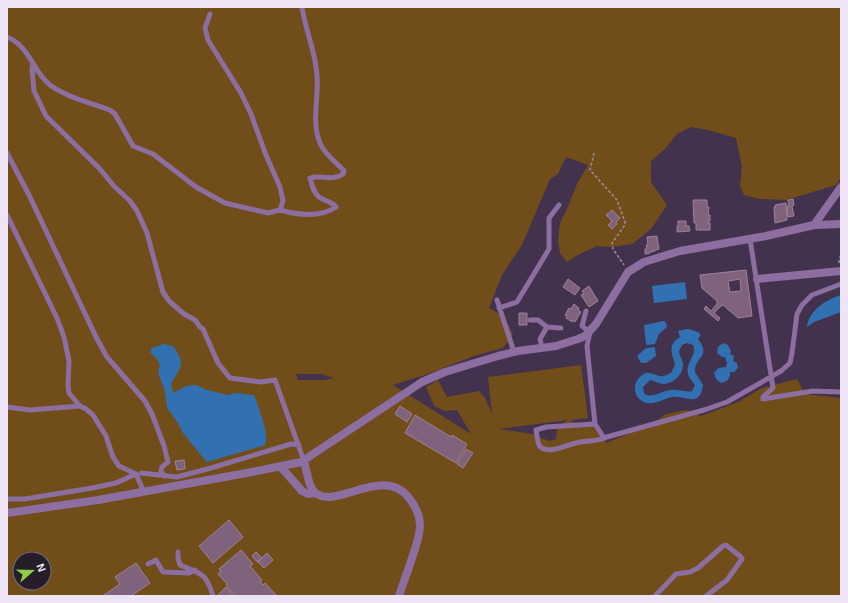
<svg xmlns="http://www.w3.org/2000/svg" width="848" height="603" font-family="'Exo 2',sans-serif">
<rect width="100%" height="100%" fill="#43324d"/>
<path fill="#714d1a" fill-rule="evenodd" d="M7 7H841V177L836 185 786 200 759 199 744 195 740 186 742 167 736 138 708 130 691 127 677 134 665 149 651 161V182L667 205 651 229 632 244 612 247 597 246 578 255 567 262 560 253 558 241 560 223 567 209 577 184 588 165 566 157 558 174 550 179 522 245 502 275 489 308 503 316 513 334 503 348 474 356 425 375 393 385 471 434 457 410 444 411 434 406 426 387 438 380 447 397 479 391 485 398 492 414 488 377 581 365 588 418 570 420 578 425 593 421 606 443 651 425 666 414 686 410 701 416 738 402 762 388 797 379 805 394 841 398V596H7ZM296 374H321L334 378 324 380H298ZM568 420 557 427 556 439 549 441 532 434 499 429ZM20 559H44V583H20Z"/>
<path fill="#3171b2" fill-rule="evenodd" d="M685 282 687 299 654 303 652 286Z
M841 295V312L814 322 807 327C809 310 826 300 841 295Z
M664 321 666 323 667 327 659 334 655 344 647 345 646 344 644 325Z
M688 329 698 332 701 335 698 339C710 355 699 355 695 368V372L703 385C700 409 685 395 672 397 666 398 662 401 657 402 646 406 635 400 635 388 635 383 638 378 642 375 648 370 653 375 660 376 664 377 668 374 671 373L675 365C672 353 667 345 680 337L678 331ZM687 343 693 345C698 355 685 362 688 374 689 378 692 381 695 385L692 391C686 393 678 389 671 390 662 391 655 397 646 395L644 393 643 387 650 380C654 381 658 383 662 384 673 384 684 374 683 363 682 359 679 355 679 351L682 345Z
M723 343 728 345 731 351 730 354 734 356 733 361 737 363 738 368 734 372H730V376L727 381 721 383 716 379 714 373 718 368 726 367 727 363 725 357H722L717 353 718 347Z
M164 344 173 346C187 365 180 367 171 384L173 393 186 386 196 385 207 390 228 395 236 393 254 395C258 406 270 435 265 445L207 462 205 460 183 433 178 423 167 408 165 391 158 373 160 365 157 359 150 352 152 348Z
M655 347 656 356 646 363H641L637 356 646 348Z"/>
<path fill="#7f627b" stroke="#9f819a" fill-rule="evenodd" d="M793 199 794 205 792 206 794 216 788 217 787 206H789L788 200Z
M693 200H707V207H709L708 215H710V221H708V223H710V230H696V223H694Z
M786 203 787 220 775 223 774 207H776L775 205Z
M612 210 620 218 616 222 617 224 612 229 608 225 612 221 606 215Z
M678 221H686V226H689L690 231 677 232V226H678Z
M657 236 659 249 655 250V251L650 252V253L645 254V249L647 248 646 245H648L647 237Z
M746 270 752 316 738 318 723 305 720 307 714 313 720 318 718 321 704 309 706 306 711 311 717 304V301L702 288 700 275ZM740 279 741 291 730 292 728 281Z
M568 279 580 288 575 295 563 287Z
M589 286 598 301 589 307 581 295 584 294 582 291Z
M574 304 579 308 578 310 581 312 575 322 573 320 572 322 566 318 567 316 565 315 569 308 571 309Z
M519 313H527V325H519Z
M400 406 412 414 407 422 395 414Z
M415 415 451 437 452 435 467 444 456 463 405 433Z
M466 449 473 453 463 468 457 464Z
M184 460 185 469 177 470 175 461Z
M229 520 243 537 213 563 199 546Z
M241 550 253 564 250 566 262 580 260 581 263 585 265 583 277 596H235L226 585 227 584 218 574 221 571 219 569Z
M256 552 262 558 257 562 252 556Z
M267 553 273 560 264 568 258 562Z
M136 563 150 583 131 596H105L104 595 120 584 115 577Z
M226 587 233 596H219L218 595Z"/>
<g fill="none" stroke-linecap="round" stroke-linejoin="round">
<path stroke="#9b8da3" stroke-width="1.5" stroke-dasharray="3 2" stroke-linecap="butt" d="M594 153 590 170 617 200 625 222V225L612 243 613 249 624 265
M839 263V260L841 255"/>
<path stroke="#8c6ea0" stroke-width="5" d="M7 37C30 46 32 71 50 85 66 97 91 103 110 110L115 114 133 146 153 154 196 187 225 203 268 213 280 210 283 201 280 187 266 155 251 114 241 93 208 40 205 28 210 14
M33 63 32 69 34 91 46 116 99 168 114 186 130 201 137 211 147 233 163 292 169 301 184 314 195 320 200 327 203 329 218 363 230 378 261 382 275 380 304 461
M7 153 29 195 96 337 107 357 145 401 152 414 164 446 168 462 162 467 161 471 164 476
M280 210C298 215 320 218 336 207 332 201 324 201 319 197 313 192 312 185 310 178 321 174 332 182 343 174L344 171C336 162 324 154 320 143 311 122 319 98 317 76 316 52 305 30 302 7
M7 215 57 318 64 337 69 361 68 386 69 393 80 406 86 409 93 415 106 436 113 457 119 466 136 474 144 492
M750 239 773 388 763 397V399L813 391 841 392
M497 300 514 352
M499 308 517 302 549 249V218L559 205
M586 311 582 326 590 332 587 346 595 424
M530 320H538L547 327
M542 348 540 339 547 327 561 328
M7 407 30 410 80 406
M604 438 595 424 546 427 536 430C537 434 537 441 539 445 546 457 571 443 580 442 591 440 596 442 607 437L704 410 727 402 781 371 790 363 792 353 797 314 802 305 812 295 841 284
M141 473 177 477 211 468 291 444 299 445
M7 499H25L92 488 116 483 136 474
M178 552V558L180 565C201 574 206 572 213 596
M148 564 156 560 163 572 189 573 195 570
M655 596 676 574 690 572 698 568 723 546 726 545 741 557 742 559 727 580 706 596"/>
<path stroke="#8c6ea0" stroke-width="8" d="M814 225 841 187
M757 279 841 271
M304 461C307 471 308 488 317 494 339 508 384 465 409 498 426 519 420 535 412 558 408 571 403 583 399 596
M280 466 302 491 308 494 315 493
M7 513 98 500 252 472 301 462 422 382 445 372 498 356 518 351 556 346 578 339 585 336 596 324 628 272 644 262 680 251 766 236 814 225 841 224"/>
</g>
<rect width="848" height="603" fill="none" stroke="#eee4f5" stroke-width="16"/>
<g transform="translate(32 571) rotate(70)"><circle r="19" fill="#251d2a" stroke="#756d7b"/>
<path d="M0-3L7 15L0 10L-7 15Z" fill="#8bce46"/>
<text y="-6" font-size="11" font-weight="bold" text-anchor="middle" fill="#eee4f5">N</text>
</g>
</svg>
